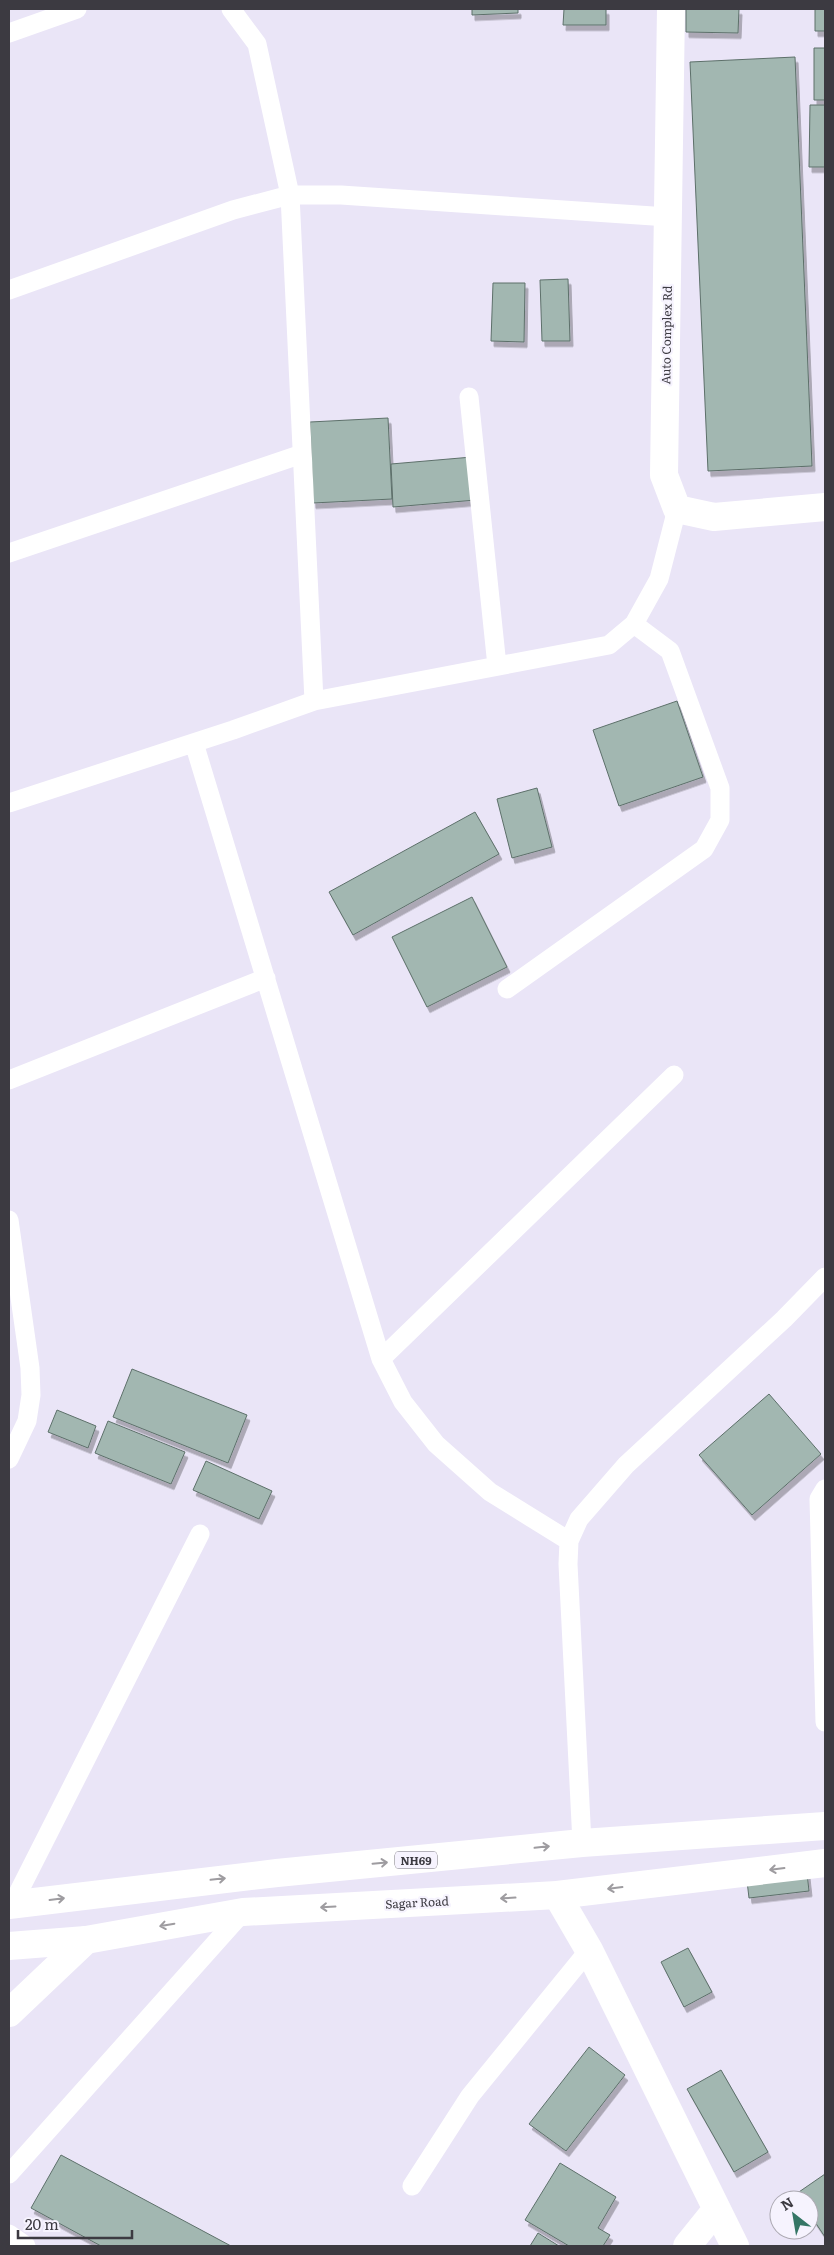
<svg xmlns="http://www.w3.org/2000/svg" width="834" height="2255" font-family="Literata,serif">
<defs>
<filter id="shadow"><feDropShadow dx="3" dy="5.5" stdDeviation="0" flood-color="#0004"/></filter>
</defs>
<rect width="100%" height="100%" fill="#eae5f7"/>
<path fill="#a2b7b1" stroke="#5d706a" filter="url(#shadow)" d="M472 9H518V13L472 15Z
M564 9H606V25H563Z
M686 9H739L738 33 686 32Z
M815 9H825V31H815Z
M814 48H825V100H814Z
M795 57 812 466 708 471 690 62Z
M810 105H825V167H809Z
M568 279 570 341H542L540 280Z
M493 283H525L524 342 491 341Z
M388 418 392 499 313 503 310 422Z
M472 457 476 500 393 507 391 464Z
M677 701 703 777 619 806 593 730Z
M537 788 552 847 512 858 497 799Z
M475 812 499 854 353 935 329 892Z
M472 897 507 967 427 1007 392 937Z
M132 1369 247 1415 228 1463 113 1417Z
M769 1394 821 1454 752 1515 699 1455Z
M57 1410 96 1426 88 1448 48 1432Z
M108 1421 185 1452 171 1484 95 1453Z
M206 1461 272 1491 259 1519 193 1490Z
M807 1873 809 1891 749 1898 747 1881Z
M688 1948 712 1992 684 2007 661 1962Z
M589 2047 625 2075 566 2151 529 2124Z
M721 2070 768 2152 734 2172 687 2089Z
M61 2155 231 2246H101L31 2208Z
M560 2163 616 2197 598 2228 610 2235 603 2246H569L525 2220Z
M825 2174V2237L809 2213V2200H800L796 2194Z
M538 2233 559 2246H530Z"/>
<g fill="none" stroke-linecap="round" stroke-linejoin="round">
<path stroke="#fff" stroke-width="19" d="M231 9 257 44 290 195 314 701
M9 33 77 9
M9 290 233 210 290 195H341L668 217
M469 397 497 666
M9 553 302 454
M194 743 381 1359 403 1402 436 1444 490 1492 569 1541
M9 803 233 730 314 701 609 645 634 624 659 579 677 509
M507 989 704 849 720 820V788L670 651 634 624
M9 1080 266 978
M9 1220 30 1368 31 1395 27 1421 9 1459
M381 1359 674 1075
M825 1489 819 1499 825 1722
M582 1843 568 1564 569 1541 579 1519 626 1465 784 1319 825 1277
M12 1905 200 1534
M9 2174 243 1912
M412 2186 470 2096 589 1950
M9 2234 26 2246"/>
<path stroke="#fff" stroke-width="28" d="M557 1895 589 1950 735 2246
M687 2246 716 2210"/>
<path stroke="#fff" stroke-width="28" d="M671 9 664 475 677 509 714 517 825 507
M9 2013 86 1940"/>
<path stroke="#fff" stroke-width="28" d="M9 1905 277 1873 582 1843 825 1826
M9 1946 86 1940 243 1912 557 1895 825 1863"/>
</g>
<defs><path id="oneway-shaft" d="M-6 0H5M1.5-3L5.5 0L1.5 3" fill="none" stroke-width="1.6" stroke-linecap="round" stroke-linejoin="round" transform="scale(1.25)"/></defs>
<g stroke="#9e9ca0">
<use href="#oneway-shaft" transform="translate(542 1847) rotate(-6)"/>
<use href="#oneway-shaft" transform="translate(380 1863) rotate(-5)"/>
<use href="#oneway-shaft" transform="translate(777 1869) rotate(173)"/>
<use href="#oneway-shaft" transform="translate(218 1879) rotate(-6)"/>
<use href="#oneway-shaft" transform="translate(615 1888) rotate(173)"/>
<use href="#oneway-shaft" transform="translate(508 1898) rotate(177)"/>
<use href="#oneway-shaft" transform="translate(57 1899) rotate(-7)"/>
<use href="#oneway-shaft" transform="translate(328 1907) rotate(177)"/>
<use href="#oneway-shaft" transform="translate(167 1925) rotate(170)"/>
</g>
<g text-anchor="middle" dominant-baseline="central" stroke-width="4.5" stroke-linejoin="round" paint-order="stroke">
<rect fill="#f6f3fe" stroke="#74727a" stroke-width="1" x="395" y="1851.5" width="42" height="17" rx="4"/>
<g font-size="11" font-weight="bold" fill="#3c3a41">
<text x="416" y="1860">NH69</text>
</g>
<g font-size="12" fill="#3c3a41" stroke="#f6f3fe">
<text transform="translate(666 335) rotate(-89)">Auto Complex Rd</text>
<text transform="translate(417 1902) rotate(-3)">Sagar Road</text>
</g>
</g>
<rect width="834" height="2255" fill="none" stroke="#3c3a41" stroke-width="20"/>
<g transform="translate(794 2215) rotate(329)"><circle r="24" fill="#f6f3fe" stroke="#aca9b2"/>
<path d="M0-4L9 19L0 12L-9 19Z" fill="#357666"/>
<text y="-8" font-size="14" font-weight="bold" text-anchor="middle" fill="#3c3a41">N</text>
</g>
<path d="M18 2230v8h114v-8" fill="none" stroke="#3c3a41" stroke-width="2.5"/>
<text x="25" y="2230" font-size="15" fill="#3c3a41" stroke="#f6f3fe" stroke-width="4" paint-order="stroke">20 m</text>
</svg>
